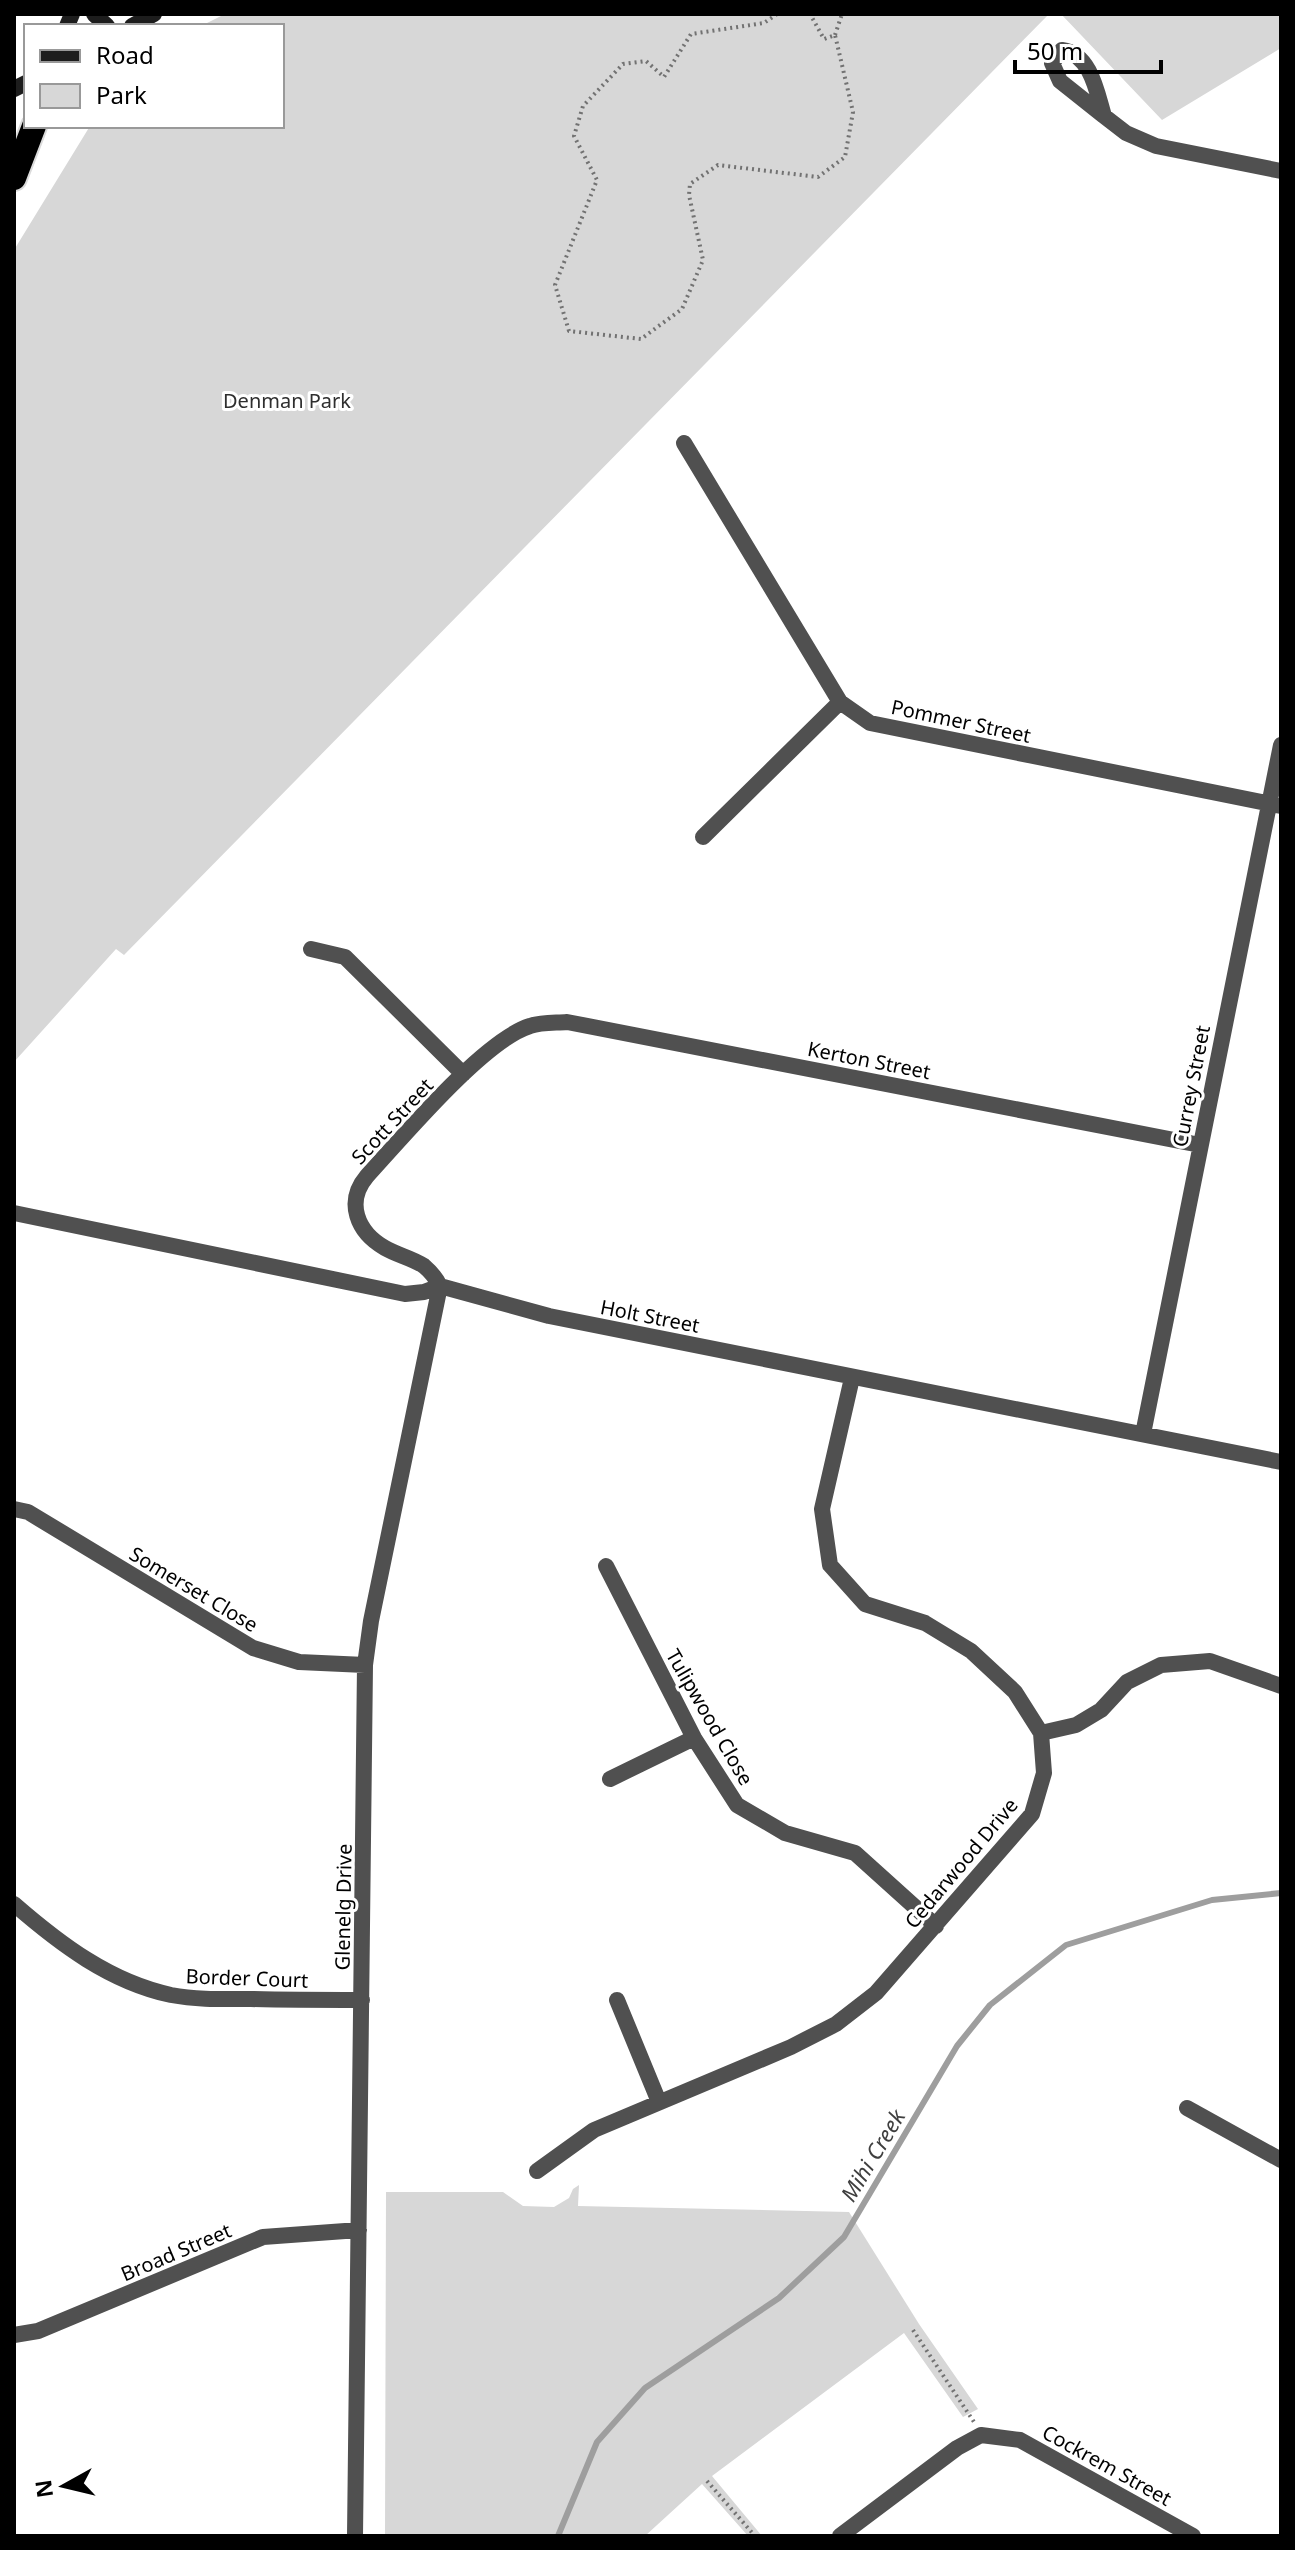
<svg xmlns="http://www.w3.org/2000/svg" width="1295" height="2550" font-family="'Noto Sans',sans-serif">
<rect width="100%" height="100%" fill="#fff"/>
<path fill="#d7d7d7" d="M225 14H1049L124 955 116 949 14 1062V250L90 126H282V26H201Z
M1061 14H1281V48L1162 120Z
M579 2185 578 2206 849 2212 919 2324 978 2409 963 2417 904 2333 712 2476 762 2536H748L702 2484 645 2536H385L386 2192H503L523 2206 554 2207 569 2198 573 2189Z"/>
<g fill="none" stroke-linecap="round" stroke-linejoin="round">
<path stroke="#9e9e9e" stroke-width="6" d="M558 2536 597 2442 645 2388 779 2298 844 2237 957 2046 990 2005 1066 1945 1212 1900 1281 1893"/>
<defs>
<path id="highway" d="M14 178 34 126"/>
</defs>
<use href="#highway" stroke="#dbdbdb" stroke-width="28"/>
<path stroke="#727272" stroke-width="4" stroke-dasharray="2 4" stroke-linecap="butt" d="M777 14 764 23 691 34 664 77 646 61 623 64 583 106 574 136 597 180 555 285 569 331 641 339 682 309 703 260 689 195 690 184 718 165 818 177 845 157 853 112 835 35 824 39 810 14
M835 35 842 14
M913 2330 974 2422
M707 2481 755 2536"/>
<path stroke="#505050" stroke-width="16" d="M1062 50C1091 54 1097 93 1104 116L1060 81 1052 63Z
M1104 116 1126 133 1156 146 1281 171
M684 443 840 702 870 723 1281 806
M703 837 840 702
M311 949 345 957 463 1074
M14 1213 405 1294 424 1292 440 1286 549 1316 1281 1462
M440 1286C436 1278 431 1272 424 1266 412 1258 397 1255 385 1248 357 1232 345 1202 367 1176 402 1138 484 1040 530 1026 541 1022 555 1023 567 1022L1200 1145
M1143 1434 1281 745
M14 1509 28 1512 253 1648 299 1662 365 1665
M606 1566 694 1738 737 1805 785 1833 855 1853 936 1926
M1041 1733 1076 1725 1101 1710 1127 1682 1161 1665 1210 1661 1281 1686
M610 1779 694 1738
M14 1904C60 1944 110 1982 171 1995 198 2000 224 1999 251 1999 288 2000 325 2000 362 2000
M617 2000 659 2102
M1187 2108 1281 2160
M537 2171 594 2130 791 2047 836 2024 876 1993 1032 1814 1044 1773 1041 1733 1015 1692 971 1651 925 1623 865 1604 830 1565 822 1509 852 1378
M14 2335 38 2331 263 2237 359 2230
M355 2536 365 1665 371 1621 440 1286
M840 2536 957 2448 981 2435 1020 2440 1193 2536"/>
<path stroke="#1d1d1d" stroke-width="16" d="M94 14 107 26
M67 26 72 14
M132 26 154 14
M14 89 26 83"/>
<use href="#highway" stroke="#000" stroke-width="24"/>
</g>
<g text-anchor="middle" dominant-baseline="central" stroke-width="6" stroke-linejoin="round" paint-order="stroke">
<g font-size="20" fill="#2e2e2e" stroke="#fff">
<text x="287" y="400">Denman Park</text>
</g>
<g font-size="20" fill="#000" stroke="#fff">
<text transform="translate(961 721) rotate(12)">Pommer Street</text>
<text transform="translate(869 1060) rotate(11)">Kerton Street</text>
<text transform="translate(1191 1086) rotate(-79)">Currey Street</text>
<text transform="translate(392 1121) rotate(-47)">Scott Street</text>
<text transform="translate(650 1316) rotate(11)">Holt Street</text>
<text transform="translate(194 1589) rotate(31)">Somerset Close</text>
<text transform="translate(710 1717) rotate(60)">Tulipwood Close</text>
<text transform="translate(961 1863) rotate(-50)">Cedarwood Drive</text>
<text transform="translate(343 1907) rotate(-89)">Glenelg Drive</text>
<text transform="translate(247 1978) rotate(2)">Border Court</text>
<text transform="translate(176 2252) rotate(-23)">Broad Street</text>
<text transform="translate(1107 2465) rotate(29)">Cockrem Street</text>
</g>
<g font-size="22" font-style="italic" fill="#3f3f3f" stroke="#fff">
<text transform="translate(872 2155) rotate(-59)">Mihi Creek</text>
</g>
</g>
<rect width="1295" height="2550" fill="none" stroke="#000000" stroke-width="32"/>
<rect x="24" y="24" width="260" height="104" fill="#ffffff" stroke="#999999" stroke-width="2"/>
<rect x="40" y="50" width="40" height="12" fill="#1d1d1d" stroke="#999999" stroke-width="2"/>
<text x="96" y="64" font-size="24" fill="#000000">Road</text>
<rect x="40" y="84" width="40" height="24" fill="#d7d7d7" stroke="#999999" stroke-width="2"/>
<text x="96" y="104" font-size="24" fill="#000000">Park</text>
<g transform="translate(64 2486) rotate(262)" stroke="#ffffff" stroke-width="6" paint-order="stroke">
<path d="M0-6L14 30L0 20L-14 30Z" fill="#000000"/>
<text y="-12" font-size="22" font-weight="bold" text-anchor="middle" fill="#000000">N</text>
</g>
<path d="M1015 60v12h146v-12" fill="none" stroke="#000000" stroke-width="4"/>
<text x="1027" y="60" font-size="24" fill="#000000" stroke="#ffffff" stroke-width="6" paint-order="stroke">50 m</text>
</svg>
